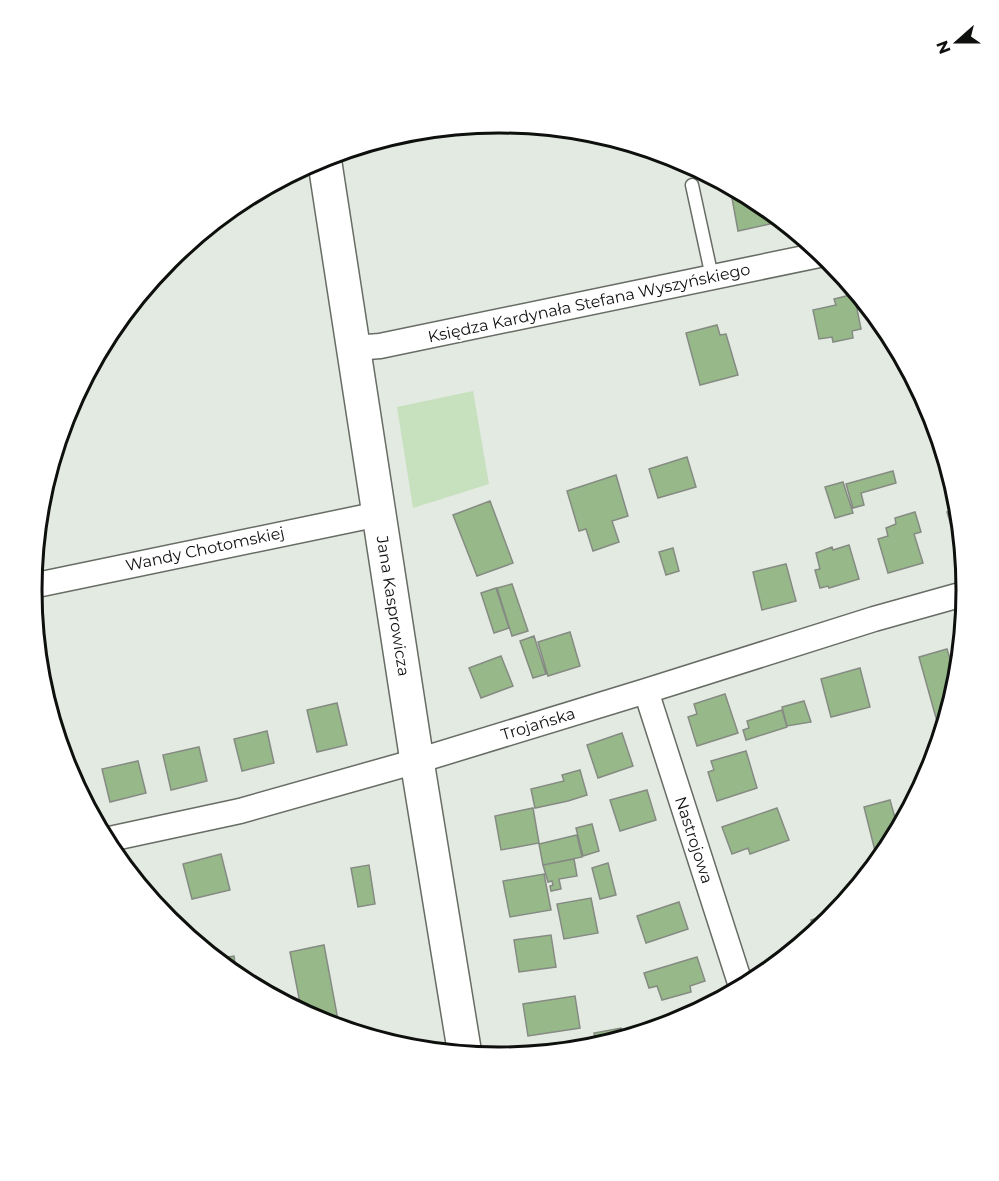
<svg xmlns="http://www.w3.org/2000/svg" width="999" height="1181" font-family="Montserrat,sans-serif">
<rect width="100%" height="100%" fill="#e3eae1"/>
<path fill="#c7e0be" d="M473 391 489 484 413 508 397 407Z"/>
<path fill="#97b98a" stroke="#858b82" stroke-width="1.5" d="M747 195 760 202 788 224 780 226 779 222 738 231 732 198Z
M854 294 861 329 852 331 853 338 833 342 832 337 819 339 813 310 836 305 834 299Z
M717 325 720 335 726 334 738 375 700 385 686 333Z
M687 457 696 487 658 498 649 469Z
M893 471 896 483 861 493 864 505 853 508 846 484Z
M616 475 628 516 612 521 619 542 593 551 586 529 579 531 567 491Z
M843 482 853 513 835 518 825 487Z
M490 501 513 563 477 576 453 515Z
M959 508 964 550 959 552 947 512Z
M915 512 921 532 914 534 923 563 888 573 878 539 888 536 886 528 896 524 895 518Z
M849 545 859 579 829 588 828 586 820 588 815 570 820 569 816 553 832 547 833 550Z
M673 548 679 571 666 575 659 552Z
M786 564 796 601 762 610 753 572Z
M512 584 528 631 512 636 497 588Z
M496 588 509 628 494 633 481 593Z
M570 632 580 666 548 676 538 642Z
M534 636 546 674 533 678 520 641Z
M947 649 958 685 944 728 943 723 938 725 919 657Z
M501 656 513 686 481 698 469 668Z
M860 668 870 707 831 717 821 679Z
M725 694 738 733 697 746 688 717 697 714 694 704Z
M804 701 811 722 787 726 782 707Z
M337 703 347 745 317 752 307 710Z
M782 710 787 727 746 740 743 730 749 728 747 721Z
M267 731 274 763 242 771 234 739Z
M622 733 633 766 598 778 587 745Z
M199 747 207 781 171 790 163 755Z
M746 751 757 788 717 801 708 772 714 770 711 761Z
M138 761 146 793 110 802 102 769Z
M580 770 587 795 568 801 535 808 531 789 564 781 562 775Z
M647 790 656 820 620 831 610 800Z
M890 800 899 832 888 851 878 863 864 807Z
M533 808 539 843 501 850 495 816Z
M777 808 789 840 750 854 748 848 732 854 722 827Z
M592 824 599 851 583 856 576 828Z
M577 835 582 857 543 865 539 844Z
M221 854 230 890 192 899 183 864Z
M574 859 577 876 559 879 561 889 551 891 550 886 553 885 552 881 548 882 543 865Z
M608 863 616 895 600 899 592 868Z
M369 865 375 904 358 907 351 868Z
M544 874 551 910 510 917 503 881Z
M591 898 598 933 564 939 557 904Z
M679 902 688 929 646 943 637 916Z
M839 911 830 922 815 933 811 920Z
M551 935 556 967 519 972 514 940Z
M324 945 338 1020 321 1023 302 1013 290 952Z
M799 947 776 966 773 956Z
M234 956 237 978 214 959Z
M697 957 705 981 690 986 691 992 662 1000 657 986 649 988 644 973Z
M575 996 580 1028 528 1036 523 1004Z
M621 1028 624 1040 597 1047 594 1033Z"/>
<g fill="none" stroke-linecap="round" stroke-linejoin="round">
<defs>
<path id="lane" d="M692 185 712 277"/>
<path id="street" d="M354 348 380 346 824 254
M32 586 379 514
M646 691 742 989
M105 840 240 811 417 761 646 691 874 619 967 593"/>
<path id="secondary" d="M324 157 417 761 465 1055"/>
</defs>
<use href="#lane" stroke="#676d65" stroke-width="15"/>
<use href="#street" stroke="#676d65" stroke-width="27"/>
<use href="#secondary" stroke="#676d65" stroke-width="36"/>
<use href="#lane" stroke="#fff" stroke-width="12"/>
<use href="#street" stroke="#fff" stroke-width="24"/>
<use href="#secondary" stroke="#fff" stroke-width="33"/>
</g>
<g text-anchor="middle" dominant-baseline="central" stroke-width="4.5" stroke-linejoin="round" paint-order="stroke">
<g font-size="16" fill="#0e100d" stroke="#fff">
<text transform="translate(589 303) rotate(-12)">Księdza Kardynała Stefana Wyszyńskiego</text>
<text transform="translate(205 549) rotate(-12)">Wandy Chotomskiej</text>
<text transform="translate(393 606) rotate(81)">Jana Kasprowicza</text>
<text transform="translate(538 724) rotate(-17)">Trojańska</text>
<text transform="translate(694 840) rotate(72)">Nastrojowa</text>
</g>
</g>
<path d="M0 0H999V1181H0ZM42 590a457 457 0 1 1 914 0a457 457 0 1 1-914 0Z" fill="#fff" fill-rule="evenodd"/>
<path fill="none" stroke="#0e100d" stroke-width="3" d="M42 590a457 457 0 1 1 914 0a457 457 0 1 1-914 0Z"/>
<g transform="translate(957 42) rotate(249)" stroke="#ffffff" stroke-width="4.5" paint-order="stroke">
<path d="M0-4.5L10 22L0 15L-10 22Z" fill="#0e100d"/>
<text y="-9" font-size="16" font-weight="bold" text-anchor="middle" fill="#0e100d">N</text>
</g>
</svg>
